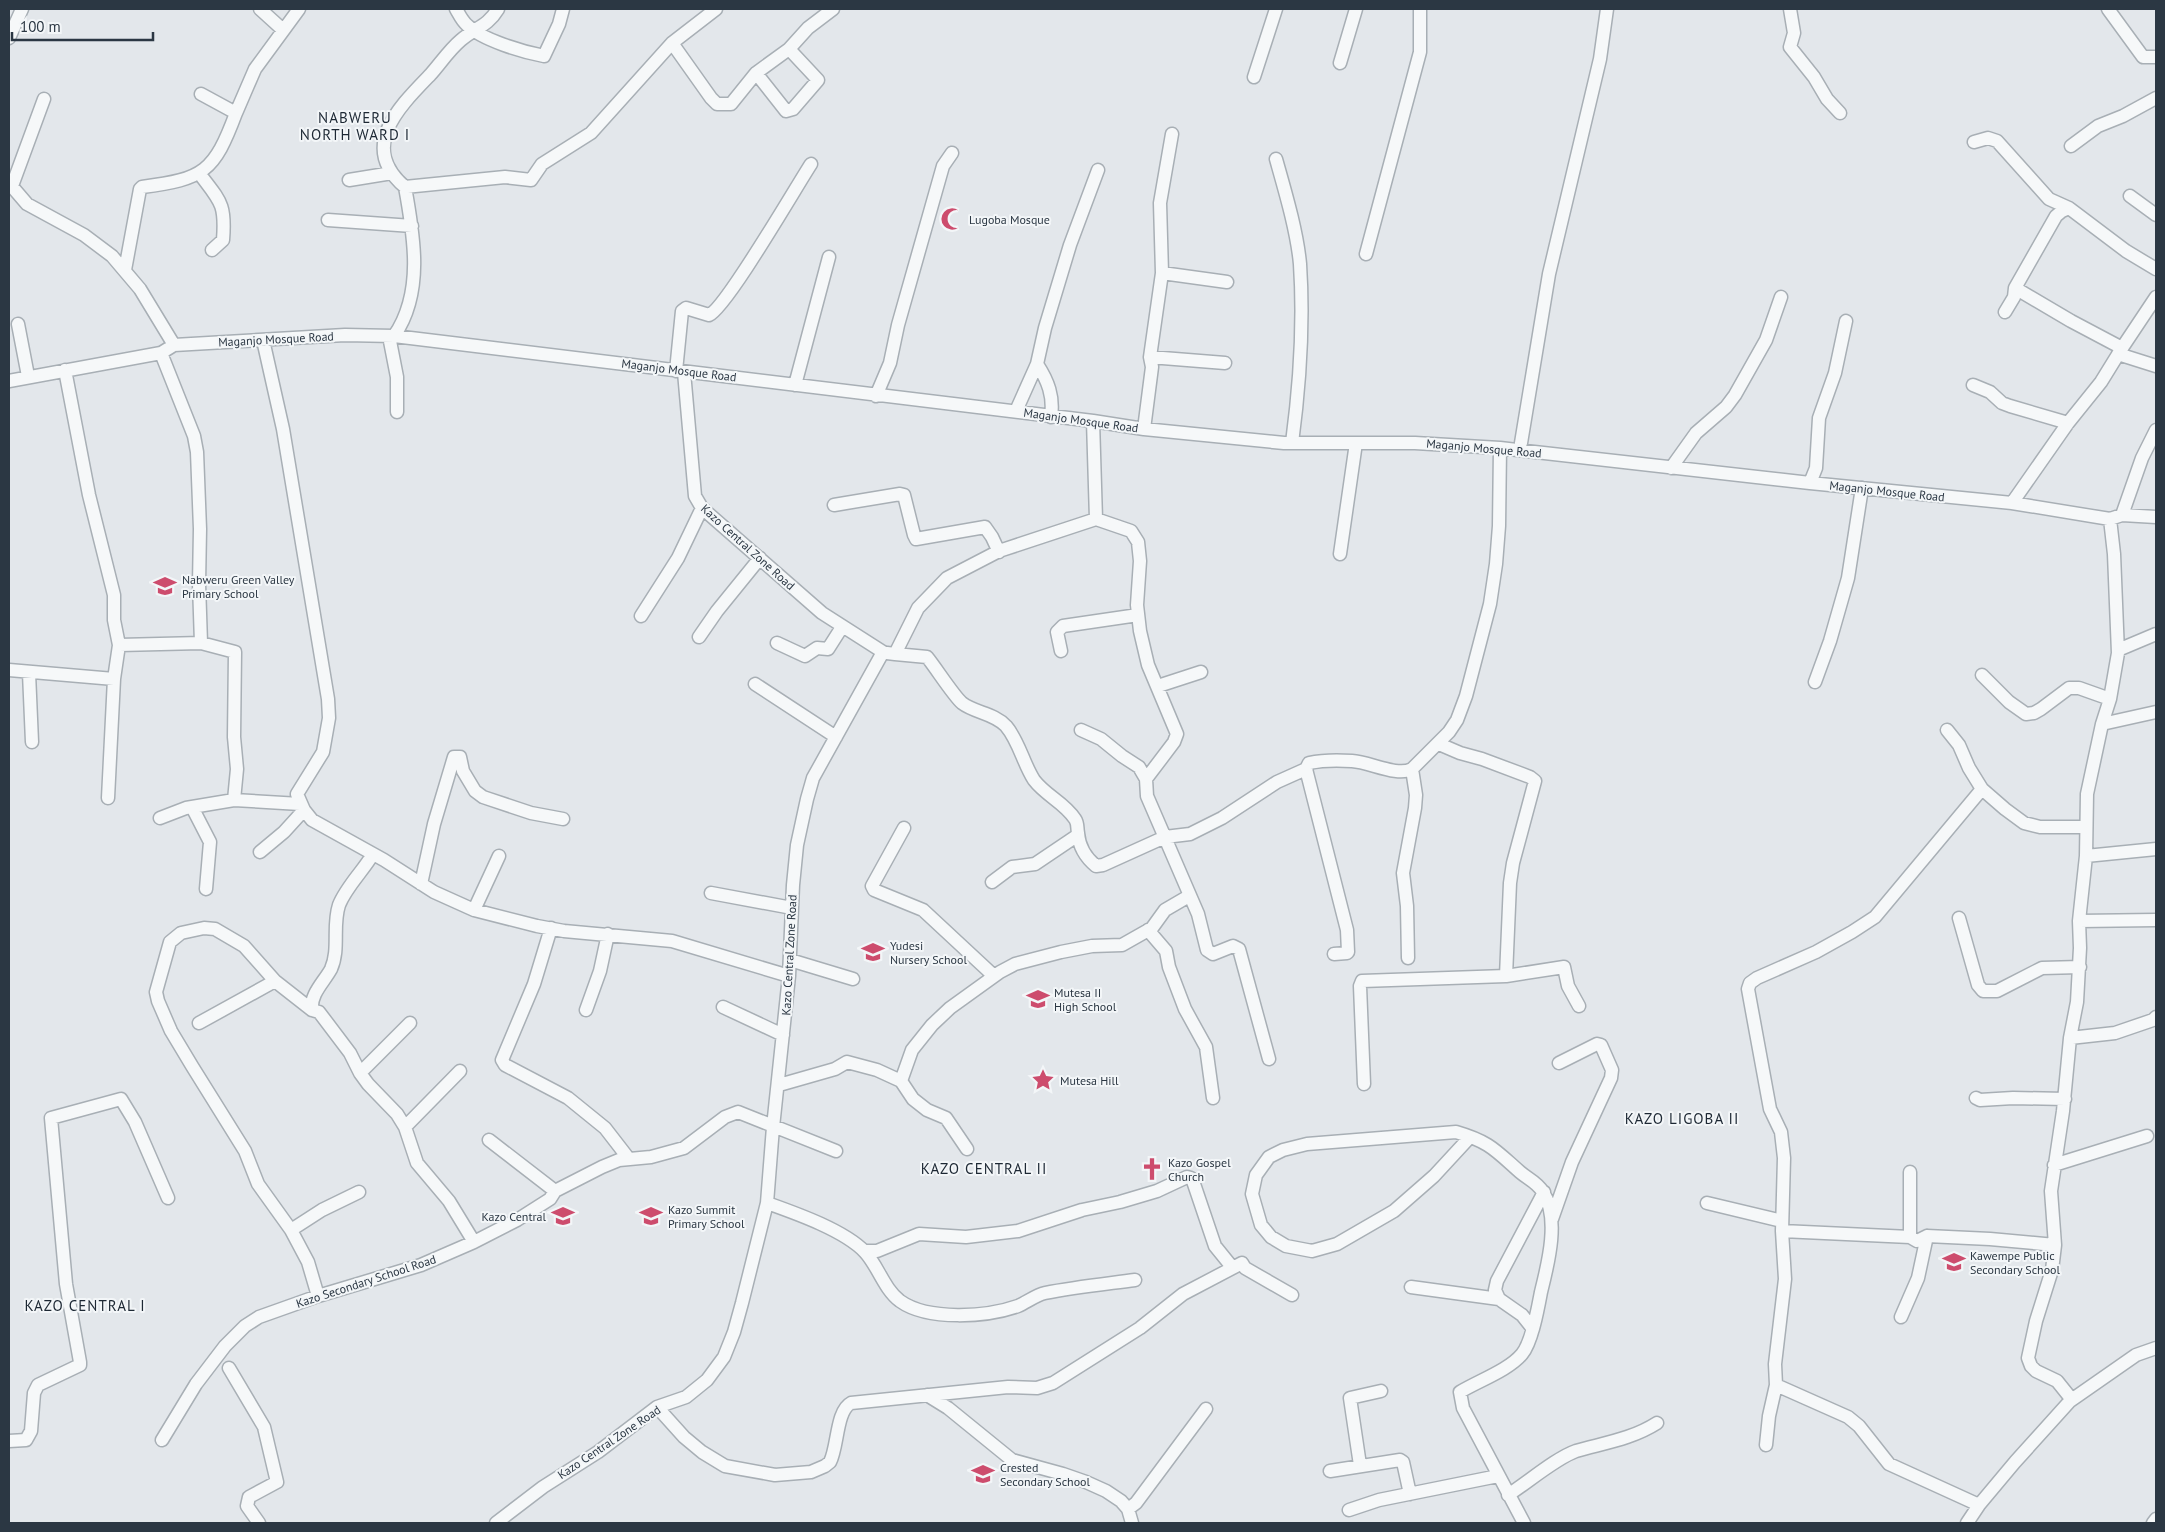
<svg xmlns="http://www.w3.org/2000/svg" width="2165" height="1532" font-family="'PT Sans',sans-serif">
<rect width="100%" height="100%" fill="#e3e7eb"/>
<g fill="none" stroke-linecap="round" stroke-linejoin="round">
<defs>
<path id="minor" d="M260 9 282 29
M456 9C459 14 462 21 467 25 482 40 523 52 544 56L559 24 563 9
M1790 9 1794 33 1790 47 1814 77 1827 99 1840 113
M2108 9 2143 57H2156
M9 38 22 9
M672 43 711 98 717 104H731L756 73 789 49 808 28 833 9
M1340 63 1356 9
M756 73 786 111 793 109 818 80 789 49
M1254 77 1276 9
M236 113 255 69 299 9
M1974 142 1988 138 1997 141 2049 199 2069 208 2126 251 2156 269
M2071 146 2098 126 2123 116 2156 98
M1276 159C1285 191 1297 231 1300 264 1304 324 1300 383 1292 443
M199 173C220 201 226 203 223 240L212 250
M349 180 392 173
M9 183 27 204 84 235 112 256 140 289 174 345
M12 186 44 99
M405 187 505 177 531 180 542 164 591 133 672 43 716 9
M2130 196 2156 215
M328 220 412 226
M1366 254 1420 52V9
M125 270 140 189 142 187C204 179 214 172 236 113L201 94
M1162 273 1227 282
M2015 288 2056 216 2062 211 2069 208
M2005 312 2014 297 2015 288 2071 321 2122 348
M18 324 28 376
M389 336 397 377V412
M394 336C424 293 414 236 405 187 358 147 399 107 430 75 440 64 449 50 461 40 476 27 487 27 498 9
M161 353 194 436 197 452 200 529 199 584 201 643
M2118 354 2156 366
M1150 357 1225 363
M1037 364C1048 381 1054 396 1051 417
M65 370 89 495 114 595V620L119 645 114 679 108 798
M676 371 682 311 686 308 709 315C726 308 796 187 811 164
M9 381 161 353 174 345 345 335 394 336 1093 421 1144 429 1284 443H1415L1500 448 1810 483 2012 503 2110 519 2122 515 2156 517
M795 385 829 257
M1973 385 1990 392 2002 403 2010 406 2068 423
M876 396 890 363 898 325 943 166 952 153
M1016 411 1037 364 1045 328 1070 245 1098 170
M1093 421 1096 519 1131 531 1138 542 1140 561 1137 605 1140 631 1148 665 1177 734 1174 742 1146 779 1147 796 1198 914 1207 950 1213 954 1233 946 1239 949 1269 1059
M1144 429 1152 367 1150 357 1162 273 1160 203 1172 134
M1521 443 1549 274 1600 59 1607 9
M1671 468 1696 433 1726 407 1735 395 1766 340 1781 297
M1810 483 1816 468 1819 418 1835 373 1846 321
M2012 503 2068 423 2101 382 2122 348 2156 297
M834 505 900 494 904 495 914 535 916 539 985 527 992 537 999 552
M2122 515 2142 458 2156 430
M1340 554 1356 443
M641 616 678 558 702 508
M699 637 717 611 760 558
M777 643 805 656 817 648 828 649 842 627
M119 645 201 643 235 652 234 737 237 769 234 800
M2118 650 2156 634
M1061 651 1057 632 1063 626 1138 615
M887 653 895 654 918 608 947 578 999 551 1096 519
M895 654 927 657C936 668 953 695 962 703 975 713 994 713 1006 726 1019 741 1023 763 1034 780 1046 796 1064 802 1075 819 1078 823 1077 828 1078 833 1079 846 1085 857 1096 866L1103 865 1165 837 1190 834 1222 818 1277 782 1306 769 1309 763C1323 760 1338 760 1352 761 1370 762 1397 777 1412 769L1449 732 1457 720 1466 696 1490 604 1496 564 1499 526 1500 448
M9 670 114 679
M29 673 32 742
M1982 675 2009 702 2026 714 2034 713 2041 709 2069 688H2079L2110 699
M1815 682 1830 641 1848 578 1862 488
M755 684 836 737
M1158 686 1201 672
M2102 724 2156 712
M1081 730 1101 739 1122 756 1139 767 1146 779
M1947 730 1959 745 1969 768 1982 789 2005 809 2024 823 2040 827H2085
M1439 744 1460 753 1482 759 1530 777 1535 781 1513 863 1510 883 1506 976
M1306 769 1347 930 1348 952 1347 953 1334 954
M192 807 210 842 206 889
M304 810 312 820 384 860 434 892 474 910 537 926 564 931 672 941 789 976
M160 818 186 808 234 800 300 804
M904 828 872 886 874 890 923 910 994 976
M260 852 284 832 304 810 297 794 323 752 329 718 328 699 283 429 263 340
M373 854C363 871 346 887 339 905 332 926 340 949 331 969 324 982 310 994 312 1010L319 1012 350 1053 360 1073 368 1084 397 1114 405 1127 417 1163 449 1201 474 1242
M2086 856 2156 849
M992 882 1012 867 1035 864 1078 835
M421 884 434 824 454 757H460L463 771 475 791 483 797 531 813 563 819
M711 893 792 908
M474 910 499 856
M1959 918 1978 985 1983 991H1997L2042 968 2080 967
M2079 921 2156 920
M551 928 534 984 502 1060 505 1065 568 1098 605 1128 629 1159
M1148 930 1166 951 1169 967 1185 1009 1206 1047 1213 1098
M1408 958 1407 906 1403 873 1415 808 1416 795 1412 769
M790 960 853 979
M723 1007 783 1035
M312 1010 275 981 244 946 215 929 204 928 181 933 170 942 156 992 158 1001 171 1031 192 1066 245 1151 258 1184 291 1230 308 1262 318 1296
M586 1010 600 971 608 934
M199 1023 275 981
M2070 1038 2115 1033 2153 1020 2156 1017
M360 1073 410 1023
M901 1081 912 1050 932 1025 950 1008 1000 972 1015 964 1061 952 1092 946 1122 945 1152 928 1165 910 1189 896
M1364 1084 1360 986 1362 981 1506 976 1564 967 1568 986 1579 1006
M779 1085 835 1069 847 1062 877 1070 901 1081 913 1099 927 1110 946 1118 967 1149
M1976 1098 1980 1100 2013 1098 2065 1099
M405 1127 460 1071
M1470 1137 1434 1176 1394 1211 1337 1244 1312 1251 1286 1246 1271 1237 1261 1225 1252 1194 1256 1175 1269 1157 1283 1150 1307 1144 1456 1132C1490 1142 1495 1150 1520 1172 1528 1179 1537 1182 1543 1192 1560 1218 1548 1264 1541 1292 1538 1308 1532 1342 1522 1354 1509 1370 1478 1381 1460 1392L1463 1408 1524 1523
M489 1140 555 1191
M2054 1165 2147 1136
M767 1203C795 1213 844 1230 865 1252 878 1266 884 1289 900 1301 928 1321 987 1317 1018 1306 1027 1302 1036 1295 1045 1293 1075 1287 1105 1284 1135 1280
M1707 1203 1782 1221
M1552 1219 1572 1162 1611 1078 1612 1070 1601 1045 1597 1044 1559 1063
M291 1230 322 1210 359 1192
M1782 1231 1910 1237 1917 1241 1927 1236 1990 1239 2055 1245
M1910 1237V1172
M864 1251H877L919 1234 966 1237 1018 1231 1082 1210 1120 1202 1157 1191 1187 1177 1191 1178 1193 1181 1215 1246 1232 1267
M1411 1287 1499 1299 1522 1315 1533 1329
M1499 1299 1495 1290 1497 1281 1544 1192
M1901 1317 1918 1278 1927 1236
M229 1368 264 1427 277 1482 249 1497 247 1506 259 1523
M927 1395 948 1408 1012 1460 1063 1474 1086 1482 1106 1491 1121 1501 1128 1509
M2070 1401 2069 1396 2057 1381 2036 1371 2031 1366 2028 1358 2036 1321 2052 1270 2055 1245 2051 1191 2063 1111 2070 1038 2077 1002 2080 948 2079 921 2086 856 2087 794 2102 724 2110 699 2118 653 2114 554 2110 519
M657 1407 684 1437 702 1452 725 1466 775 1475 811 1472 825 1466 830 1462C838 1447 836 1411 851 1403L1008 1387 1037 1388 1053 1383 1140 1328 1183 1294 1242 1263 1245 1268 1292 1295
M162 1440 196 1384 225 1346 245 1326 259 1317 318 1296 421 1265 474 1242 517 1220 550 1199 555 1191 602 1167 619 1160 651 1157 684 1148 725 1117 738 1112 836 1151
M9 1441 26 1440 31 1431 34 1393 38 1385 80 1365V1362L66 1284 51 1118 121 1099 135 1122 168 1198
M1766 1445 1769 1416 1776 1385
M1360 1465 1350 1398 1381 1391
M1330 1471 1400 1460 1403 1462 1410 1494
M1508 1495C1527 1483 1556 1458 1576 1451 1604 1443 1632 1439 1657 1423
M1979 1505 1889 1464 1859 1426 1848 1417 1776 1385 1775 1364 1785 1279 1782 1231 1784 1158 1781 1132 1770 1109 1748 989 1750 983 1757 978 1816 952 1852 932 1875 917 1982 789
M1349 1510 1379 1500 1498 1476
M496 1523 543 1487 598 1452 657 1407 686 1397 707 1380 724 1357 734 1332 742 1303 767 1203 773 1127 789 976 793 885 797 845 807 799 813 778 883 652 822 613 702 508 695 496 684 372
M1132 1523 1128 1509 1136 1503 1206 1409
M1967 1523 1979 1505 2015 1462 2070 1401 2136 1355 2156 1348
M2153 1523 2156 1519"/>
</defs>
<use href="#minor" stroke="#a8afb5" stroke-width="15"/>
<use href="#minor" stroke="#f6f8f9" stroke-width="12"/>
</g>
<defs>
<symbol id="mosque-bare" viewBox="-9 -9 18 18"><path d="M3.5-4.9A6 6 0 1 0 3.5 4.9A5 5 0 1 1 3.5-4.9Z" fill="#cd4c6d" stroke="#f3f6f8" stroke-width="2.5" paint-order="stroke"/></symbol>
<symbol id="school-bare" viewBox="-9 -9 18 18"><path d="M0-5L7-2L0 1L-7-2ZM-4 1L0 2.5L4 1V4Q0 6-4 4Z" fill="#cd4c6d" stroke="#f3f6f8" stroke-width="2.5" paint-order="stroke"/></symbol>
<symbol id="sight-bare" viewBox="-9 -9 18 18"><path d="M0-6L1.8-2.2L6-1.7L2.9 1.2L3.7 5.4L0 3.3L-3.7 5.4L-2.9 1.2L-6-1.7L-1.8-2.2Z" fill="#cd4c6d" stroke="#f3f6f8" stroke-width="2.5" paint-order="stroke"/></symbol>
<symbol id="church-bare" viewBox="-9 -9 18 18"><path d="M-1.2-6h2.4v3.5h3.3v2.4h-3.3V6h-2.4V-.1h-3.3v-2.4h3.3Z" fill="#cd4c6d" stroke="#f3f6f8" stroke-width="2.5" paint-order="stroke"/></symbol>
</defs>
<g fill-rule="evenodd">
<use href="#mosque-bare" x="936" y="203" width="32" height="32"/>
<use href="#school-bare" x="149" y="570" width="32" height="32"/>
<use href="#school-bare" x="857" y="936" width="32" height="32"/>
<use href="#school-bare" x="1022" y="983" width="32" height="32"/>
<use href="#sight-bare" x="1027" y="1064" width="32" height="32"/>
<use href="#church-bare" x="1136" y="1153" width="32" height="32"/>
<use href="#school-bare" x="547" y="1200" width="32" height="32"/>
<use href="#school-bare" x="635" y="1200" width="32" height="32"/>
<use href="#school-bare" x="1938" y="1246" width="32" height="32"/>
<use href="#school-bare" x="967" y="1458" width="32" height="32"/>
</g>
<g text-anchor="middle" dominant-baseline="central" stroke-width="4" stroke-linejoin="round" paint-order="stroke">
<g font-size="12" fill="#2b3743" stroke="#f3f6f8" text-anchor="start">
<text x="969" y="219">Lugoba Mosque</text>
<text x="182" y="579">Nabweru Green Valley<tspan x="182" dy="14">Primary School</tspan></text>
<text x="890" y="945">Yudesi<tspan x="890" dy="14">Nursery School</tspan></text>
<text x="1054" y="992">Mutesa II<tspan x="1054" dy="14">High School</tspan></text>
<text x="1060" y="1080">Mutesa Hill</text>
<text x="1168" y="1162">Kazo Gospel<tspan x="1168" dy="14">Church</tspan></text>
<text x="668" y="1209">Kazo Summit<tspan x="668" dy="14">Primary School</tspan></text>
<text x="546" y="1216" text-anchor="end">Kazo Central</text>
<text x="1970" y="1255">Kawempe Public<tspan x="1970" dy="14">Secondary School</tspan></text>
<text x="1000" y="1467">Crested<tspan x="1000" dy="14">Secondary School</tspan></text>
</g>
<g font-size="12" fill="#2b3743" stroke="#f3f6f8">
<text transform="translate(276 339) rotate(-3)">Maganjo Mosque Road</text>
<text transform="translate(679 370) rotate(7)">Maganjo Mosque Road</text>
<text transform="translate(1081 420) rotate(8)">Maganjo Mosque Road</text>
<text transform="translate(1484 448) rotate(5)">Maganjo Mosque Road</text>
<text transform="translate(1887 491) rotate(6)">Maganjo Mosque Road</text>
<text transform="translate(748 547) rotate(42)">Kazo Central Zone Road</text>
<text transform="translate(789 955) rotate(-87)">Kazo Central Zone Road</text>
<text transform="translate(366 1281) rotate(-18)">Kazo Secondary School Road</text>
<text transform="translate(609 1442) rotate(-34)">Kazo Central Zone Road</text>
</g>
<g font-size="15" letter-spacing="1" fill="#1d2834" stroke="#f3f6f8">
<text x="355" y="117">NABWERU<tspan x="355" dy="17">NORTH WARD I</tspan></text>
<text x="1682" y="1118">KAZO LIGOBA II</text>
<text x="984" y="1168">KAZO CENTRAL II</text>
<text x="85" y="1305">KAZO CENTRAL I</text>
</g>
</g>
<rect width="2165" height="1532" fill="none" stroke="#2b3743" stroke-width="20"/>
<path d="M12 32v8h141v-8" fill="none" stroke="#2b3743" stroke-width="2.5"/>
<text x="20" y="32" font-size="15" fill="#2b3743" stroke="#f3f6f8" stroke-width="4" paint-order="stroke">100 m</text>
</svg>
